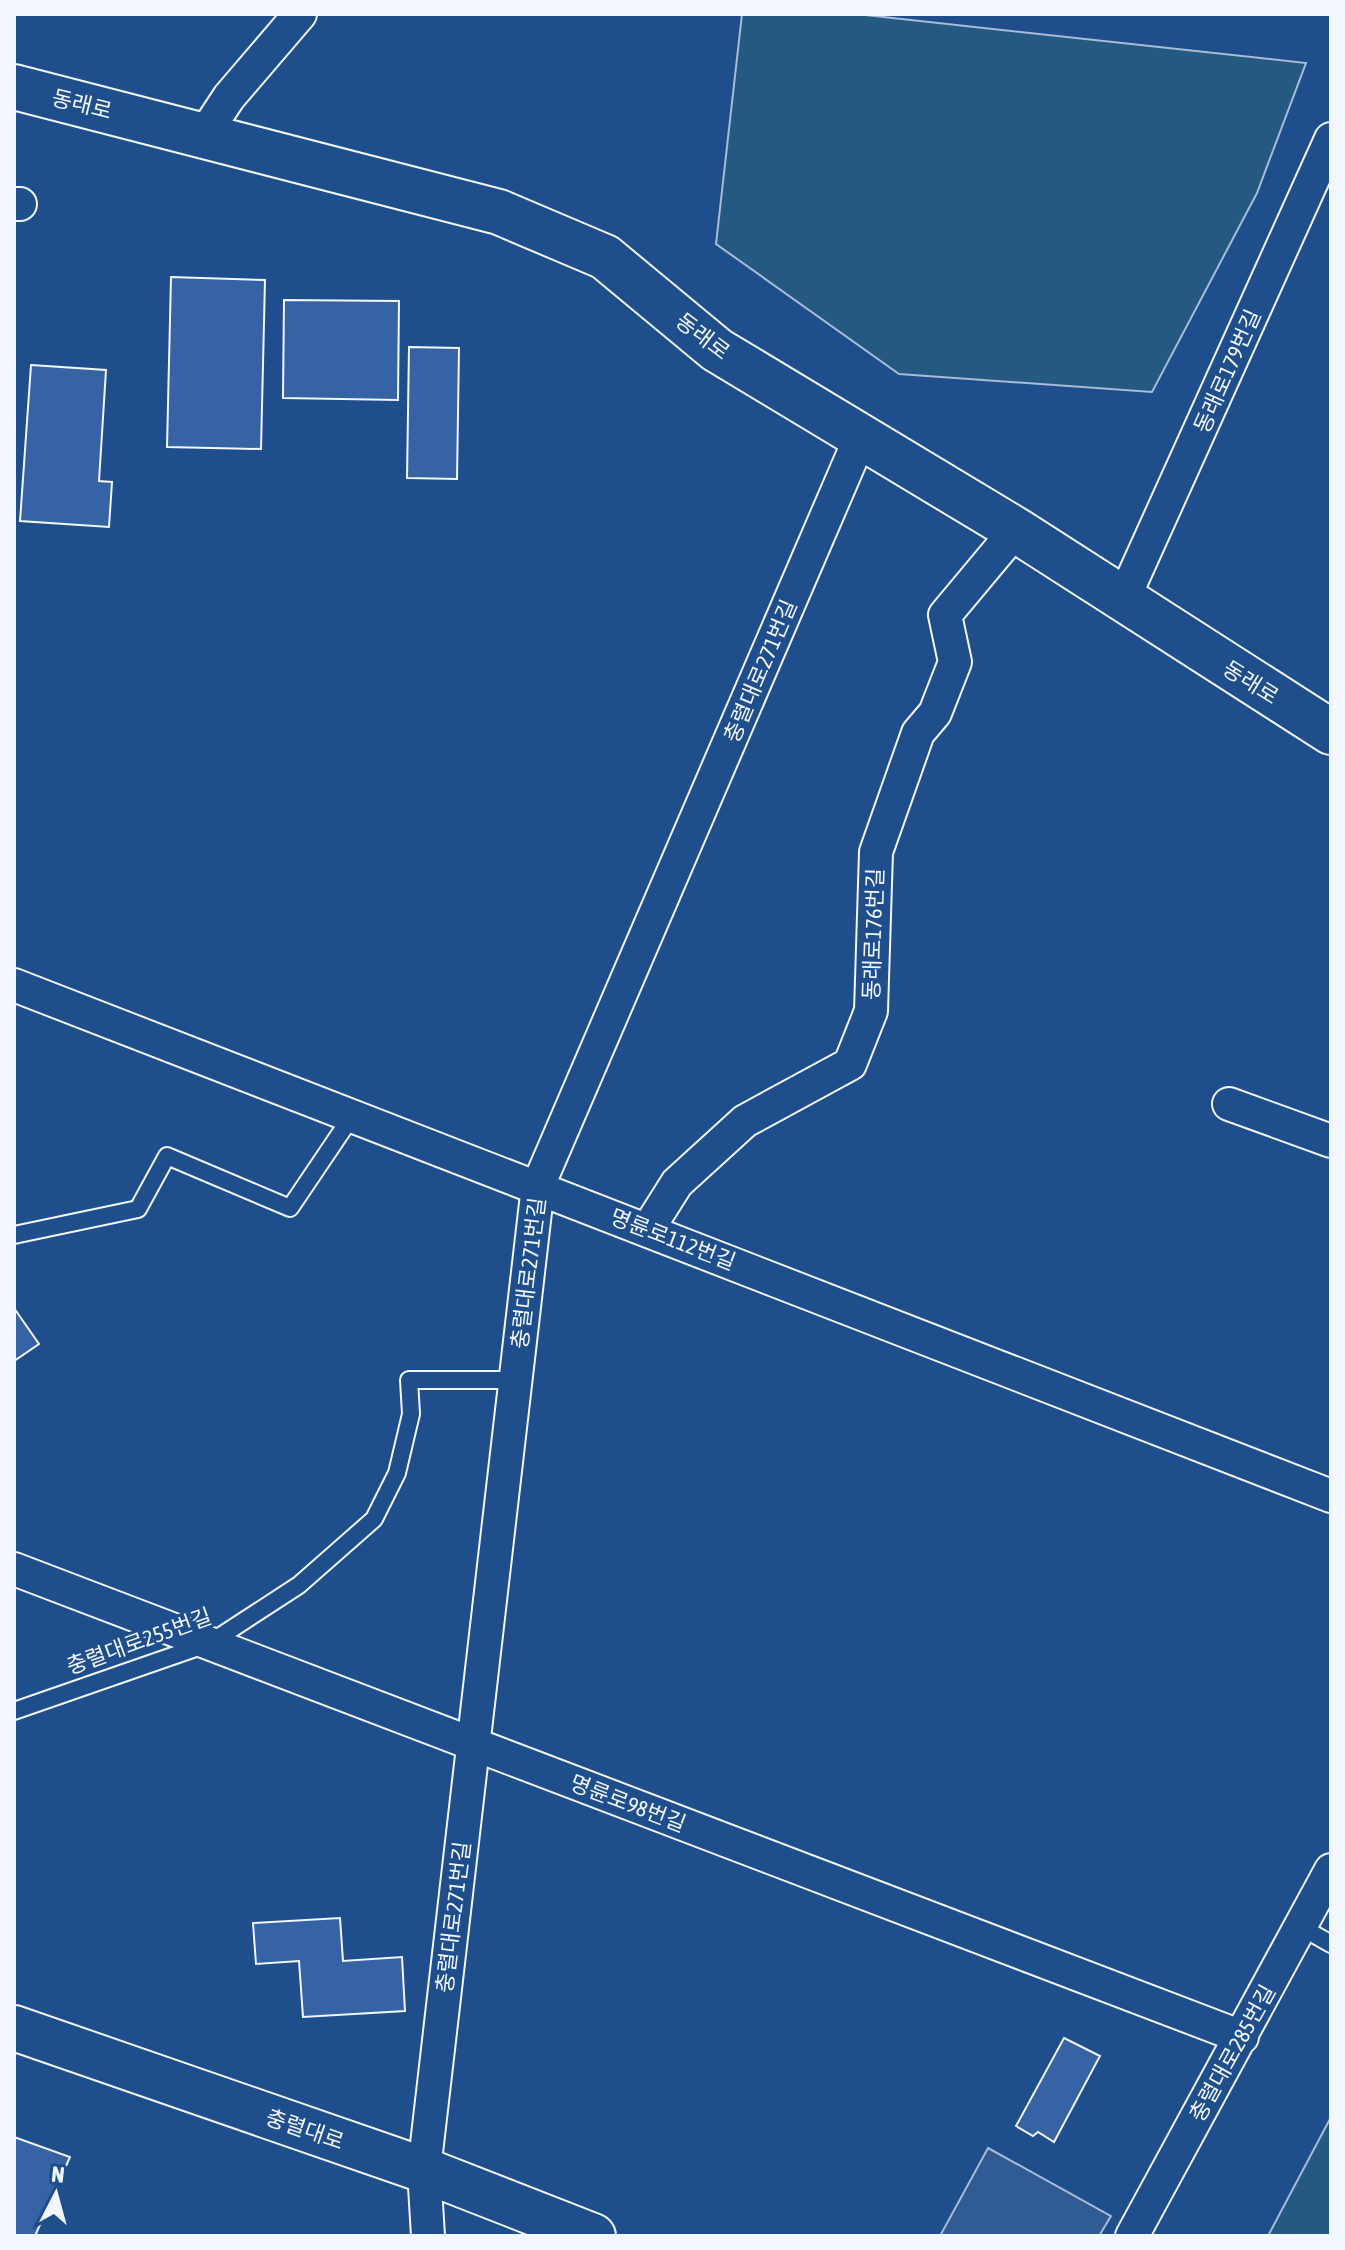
<svg xmlns="http://www.w3.org/2000/svg" width="1345" height="2250" font-family="'Asap Condensed','Noto Sans KR',sans-serif">
<rect width="100%" height="100%" fill="#1f4e8c"/>
<path fill="#245a82" stroke="#a8bbd7" stroke-width="2" d="M742 14H856L1306 63 1257 193 1152 392 899 374 716 244Z
M1331 2117V2236H1268Z"/>
<path fill="#305b95" stroke="#a8bbd7" stroke-width="2" d="M988 2148 1111 2216 1099 2236H940Z"/>
<path fill="#3563a3" stroke="#f2f6ff" stroke-width="2" d="M171 277 265 280 261 449 167 447Z
M284 300 399 301 398 400 283 398Z
M409 347 459 348 457 479 407 478Z
M31 365 106 370 99 481 112 482 109 527 20 521Z
M14 1308 39 1344 14 1361Z
M340 1918 343 1961 402 1957 405 2011 303 2017 299 1961 256 1964 253 1923Z
M1064 2038 1100 2056 1054 2142 1038 2132 1033 2136 1016 2126Z
M14 2137 70 2157 35 2236H14Z"/>
<g fill="none" stroke-linecap="round" stroke-linejoin="round">
<defs>
<path id="service" d="M14 1235 138 1209 167 1156 290 1208 352 1116
M14 1711 210 1643 299 1585 374 1519 397 1473 411 1414 409 1380H516
M1301 1927 1331 1944"/>
<path id="minor" d="M204 135 229 97 300 14
M14 204H20
M1122 602 1331 139
M14 985 1331 1496
M1229 1104 1331 1141
M648 1229 677 1183 745 1121 850 1064 871 1011 876 852 918 733 935 713 955 662 945 615 1016 530
M14 1569 1242 2037
M428 2236 424 2170 538 1186 861 436
M1132 2236 1331 1870"/>
<path id="secondary" d="M14 87 499 212 605 257 717 350 1016 530 1331 732"/>
<path id="primary" d="M14 2028 424 2170 593 2236"/>
</defs>
<use href="#service" stroke="#f2f6ff" stroke-width="20"/>
<use href="#minor" stroke="#f2f6ff" stroke-width="36"/>
<use href="#secondary" stroke="#f2f6ff" stroke-width="48"/>
<use href="#primary" stroke="#f2f6ff" stroke-width="48"/>
<use href="#service" stroke="#1f4e8c" stroke-width="16"/>
<use href="#minor" stroke="#1f4e8c" stroke-width="32"/>
<use href="#secondary" stroke="#1f4e8c" stroke-width="44"/>
<use href="#primary" stroke="#1f4e8c" stroke-width="44"/>
</g>
<g text-anchor="middle" dominant-baseline="central" stroke-width="6" stroke-linejoin="round" paint-order="stroke">
<g font-size="22" fill="#f2f6ff" stroke="#1f4e8c">
<text transform="translate(82 104) rotate(14)">동래로</text>
<text transform="translate(703 336) rotate(37)">동래로</text>
<text transform="translate(1227 371) rotate(-66)">동래로179번길</text>
<text transform="translate(760 671) rotate(-67)">충렬대로271번길</text>
<text transform="translate(1251 682) rotate(32)">동래로</text>
<text transform="translate(873 934) rotate(-88)">동래로176번길</text>
<text transform="translate(673 1239) rotate(21)">명륜로112번길</text>
<text transform="translate(528 1273) rotate(-83)">충렬대로271번길</text>
<text transform="translate(139 1641) rotate(-20)">충렬대로255번길</text>
<text transform="translate(628 1803) rotate(21)">명륜로98번길</text>
<text transform="translate(453 1917) rotate(-83)">충렬대로271번길</text>
<text transform="translate(1232 2053) rotate(-61)">충렬대로285번길</text>
<text transform="translate(305 2129) rotate(19)">충렬대로</text>
</g>
</g>
<rect width="1345" height="2250" fill="none" stroke="#f2f6ff" stroke-width="32"/>
<g transform="translate(56 2194) rotate(6)" stroke="#1f4e8c" stroke-width="6" paint-order="stroke">
<path d="M0-6L14 30L0 20L-14 30Z" fill="#f2f6ff"/>
<text y="-12" font-size="22" font-weight="bold" text-anchor="middle" fill="#f2f6ff">N</text>
</g>
</svg>
